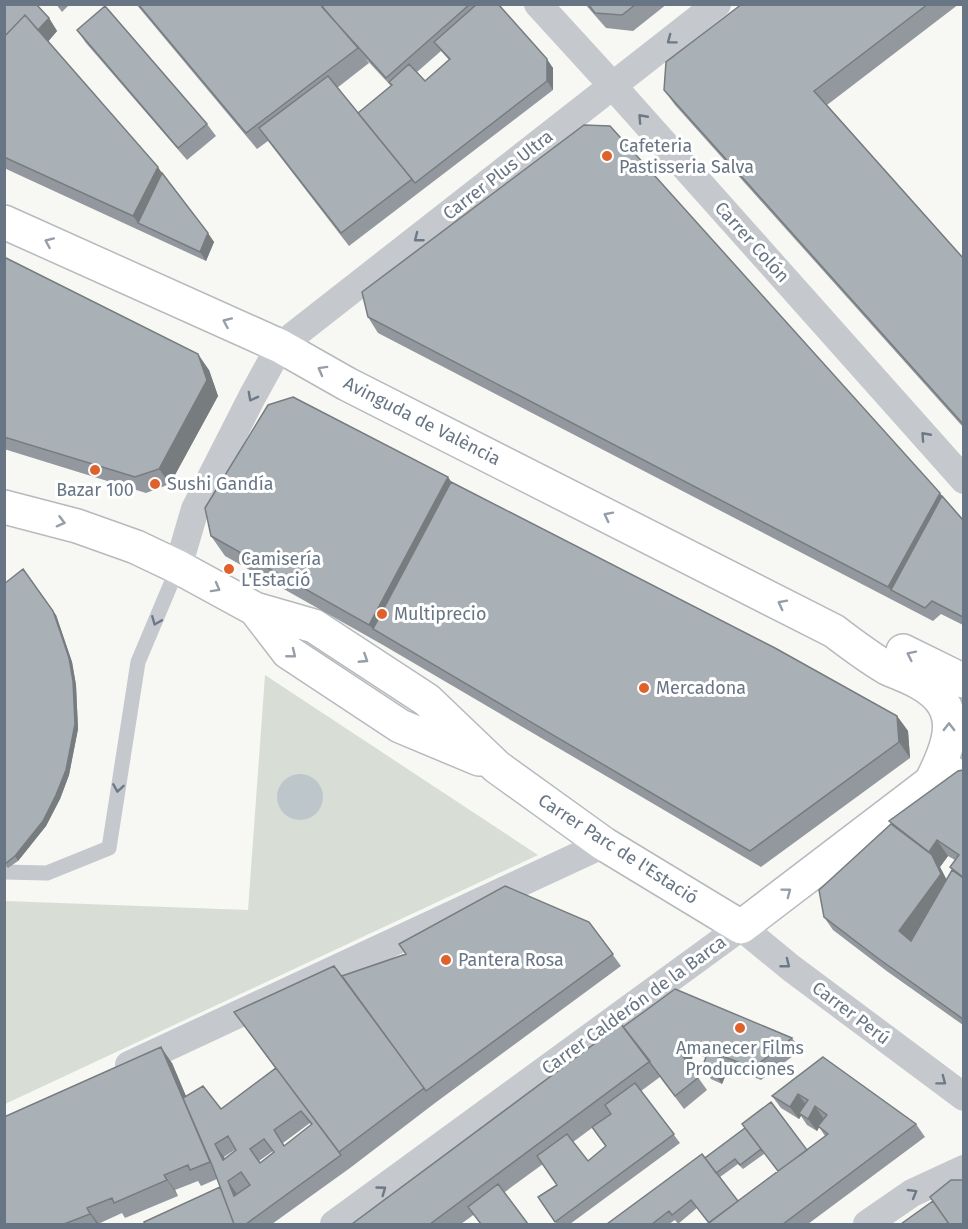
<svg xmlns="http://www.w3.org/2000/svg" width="968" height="1229" font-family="'Fira Sans',sans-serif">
<rect width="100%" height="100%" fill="#f7f7f4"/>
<path fill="#d8ded5" d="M265 675 538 855 5 1104V901L248 910Z"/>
<path fill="#bcc6cb" d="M277 797a23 23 0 1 1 46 0a23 23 0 1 1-46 0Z"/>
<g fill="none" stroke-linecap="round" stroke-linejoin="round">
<defs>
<path id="secondary" d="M4 222 280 346 347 384 834 631C851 644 868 657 887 668 898 673 910 677 920 683 965 708 950 745 931 782
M4 507 77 526 136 547 178 567 255 609 314 626 427 700 497 767 604 844 741 927 931 782 951 772
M255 609 288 652 400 726 479 759
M903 651 964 681"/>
</defs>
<use href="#secondary" stroke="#b5babe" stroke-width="36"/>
<path stroke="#c5c8cc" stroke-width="15" d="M4 872 47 873 109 848 138 662 178 567"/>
<path stroke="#c5c8cc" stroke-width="28" d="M538 4 612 85 964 480
M178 567 195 509 252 397 280 346 717 4
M129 1065 604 844
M334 1224 741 927 791 968 964 1097
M867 1224 912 1193 964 1169"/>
<use href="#secondary" stroke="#fff" stroke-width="33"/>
</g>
<path fill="#92989d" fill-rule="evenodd" d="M4 4H38L37 6 49 18 57 31 48 41 162 173 214 242 206 261 4 168Z
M56 4H70L62 12Z
M136 4H498L553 68V90L349 246 268 141 257 149ZM441 51 449 60 425 81 417 72ZM365 58 391 86 358 113 337 88 369 63Z
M585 4H667L633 31 606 28Z
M742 4H959L827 105 963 258V427L675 105 664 90Z
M77 30 207 124 216 136 187 160 86 43Z
M4 257 209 370 218 396 170 484 146 493 4 449Z
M368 317 942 496 963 520V625L941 614 933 621 378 333Z
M451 482 897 716 908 731 910 758 761 867 383 645 225 556 211 536Z
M4 584 56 615 72 662 76 685 78 729 69 775 60 799 46 826 18 861 8 868 4 864Z
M963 770V1025L888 972 833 930 824 917 891 824 889 821ZM948 856 955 860 950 867 952 870 947 880 940 867Z
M589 922 621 966 435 1103 350 1168 272 1224H145L220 1187 217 1179 201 1186 198 1181 175 1190 178 1196 125 1218 122 1213 98 1224H99H4L172 1063 186 1096 221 1109 275 1068 234 1012 342 976ZM310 1123 311 1125 284 1146 283 1143ZM236 1149V1150L225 1159 224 1157ZM273 1151 274 1152 260 1163 259 1161Z
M623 1027 792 1038 801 1050 761 1080 729 1067 722 1084 711 1079 702 1067 706 1058 694 1053 690 1066 707 1090 684 1109 660 1077 641 1091 680 1143 570 1224H557L538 1197 557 1185 543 1164 461 1224H352ZM592 1128 606 1147 588 1161 573 1142Z
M823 1057 916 1124 925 1137 808 1224H707L709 1223 697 1208 678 1224 675 1220 669 1224H607L705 1158 745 1128 807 1150 825 1136 819 1127 817 1131 807 1125 801 1116 799 1119 781 1108 772 1096ZM763 1151 778 1171 738 1201 720 1177 738 1164 743 1169 764 1154Z"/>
<path fill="#777c7f" d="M49 18 57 31 47 43 38 31Z
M547 59 553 68V90L547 81Z
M158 167 168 182 138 223 133 216Z
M208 233 214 242 206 261 200 252Z
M198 354 209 370 218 396 170 484 159 469Z
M448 477 462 497 373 629 369 625Z
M940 493 951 508 891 590 888 587Z
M53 611 56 615 72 662 76 685 78 729 69 775 60 799 46 826 18 861 15 856Z
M897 716 908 731 910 758 899 742Z
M937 840 948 856 940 867 950 887 908 943 899 931 932 855 929 852Z
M685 1041 694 1053 689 1066 681 1054Z
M161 1047 172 1063 220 1177 210 1162Z
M720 1055 729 1067 722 1084 713 1071Z
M798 1094 807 1106 799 1113 801 1116 799 1119 790 1107Z
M815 1106 824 1119 817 1131 808 1119Z
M215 1144 224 1157 231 1173 223 1160Z
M164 1175 175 1190 178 1196 167 1180Z
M228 1181 237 1194 243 1208 234 1196Z
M87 1208 99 1224H97L90 1214Z"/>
<path fill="#aab1b6" stroke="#777c7f" stroke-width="1.5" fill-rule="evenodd" d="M4 4H36L49 18 38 30 25 15 4 37Z
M138 4H320L358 48 246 133Z
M325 4H470L386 78 322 7Z
M477 4H498L547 59V81L415 183 358 113 392 85 389 82 409 64 425 81 450 59 434 42Z
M588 4H636L622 15 595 13Z
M742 4H928L814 91 963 258V424L664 90 666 62Z
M105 6 207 124 178 148 77 30Z
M25 15 158 167 133 216 4 157V37Z
M328 76 412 179 341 233 259 128Z
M584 125 610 126 940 493 888 587 368 317 362 292Z
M162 173 208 233 200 252 138 223Z
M4 257 198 354 207 380 159 469 135 477 4 437Z
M293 397 448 477 369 625 211 536 205 508 268 405Z
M451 482 775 648 897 716 899 742 750 851 373 629Z
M942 496 963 520V617L932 601 925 608 891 590Z
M23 569 53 611 62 637 69 658 73 681 75 724 66 770 56 795 43 821 15 856 5 864 4 584Z
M963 770V877L950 867 959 855 937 840 929 852 889 821 958 771Z
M891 824 932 855 941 874 899 931 911 941 952 870 963 878V1019L879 959 824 917 819 890Z
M505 886 589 922 613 954 426 1091 342 976 406 954 399 944Z
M334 966 424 1088 339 1152 234 1012Z
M675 989 792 1038 753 1068 720 1055 713 1071 702 1067 709 1050 685 1041 681 1054 699 1077 675 1096 623 1027Z
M621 1024 650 1061 430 1224H352Z
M161 1047 210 1162 190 1170 188 1165 164 1175 167 1180 114 1203 112 1198 87 1208 90 1214 64 1224H4V1117Z
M823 1057 916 1124 783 1224H707L828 1134 818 1126 827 1115 815 1106 808 1119 799 1113 808 1100 798 1094 790 1107 772 1096Z
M276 1068 341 1155 246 1224H234L212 1165 183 1098 203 1086 221 1109ZM301 1111 312 1124 284 1146 274 1130ZM228 1136 236 1150 223 1160 215 1144ZM264 1139 274 1152 260 1163 250 1149ZM241 1172 250 1185 234 1196 228 1181Z
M635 1083 674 1134 555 1222 538 1197 557 1185 537 1156 567 1134 588 1161 606 1146 592 1127 611 1114 605 1105Z
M771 1102 807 1150 778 1171 742 1124Z
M745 1128 761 1149 740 1165 735 1159 716 1173 705 1158Z
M702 1154 738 1201 709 1223 691 1200 672 1215 669 1211 652 1224H607Z
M951 1180H963V1224H949L930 1197Z
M498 1184 528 1224H481L468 1207Z
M220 1187 234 1224H146L144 1222Z
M933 1201 949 1224H901Z"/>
<defs><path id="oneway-chevron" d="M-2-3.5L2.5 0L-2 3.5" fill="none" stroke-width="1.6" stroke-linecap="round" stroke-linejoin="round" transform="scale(1.5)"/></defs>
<g stroke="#6c7988">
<use href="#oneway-chevron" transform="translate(671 40) rotate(143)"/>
<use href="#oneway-chevron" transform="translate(642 118) rotate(-132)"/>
<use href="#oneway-chevron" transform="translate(418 238) rotate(142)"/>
<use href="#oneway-chevron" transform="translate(252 397) rotate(118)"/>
<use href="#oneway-chevron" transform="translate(925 436) rotate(-132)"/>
<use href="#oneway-chevron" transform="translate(156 621) rotate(112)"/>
<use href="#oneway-chevron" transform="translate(118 788) rotate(99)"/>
<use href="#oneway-chevron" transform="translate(786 964) rotate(38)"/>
<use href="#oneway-chevron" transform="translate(942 1081) rotate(37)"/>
<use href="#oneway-chevron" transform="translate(382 1190) rotate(-36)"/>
<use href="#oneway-chevron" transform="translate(913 1193) rotate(-30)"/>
</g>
<g stroke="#959ea9">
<use href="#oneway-chevron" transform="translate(49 242) rotate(-156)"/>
<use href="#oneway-chevron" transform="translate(227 322) rotate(-156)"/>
<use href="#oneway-chevron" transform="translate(322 370) rotate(-151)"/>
<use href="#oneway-chevron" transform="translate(608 516) rotate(-153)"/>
<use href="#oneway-chevron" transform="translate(61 522) rotate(15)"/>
<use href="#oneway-chevron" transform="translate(216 588) rotate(29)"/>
<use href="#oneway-chevron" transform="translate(782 604) rotate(-153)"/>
<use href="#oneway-chevron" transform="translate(292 654) rotate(39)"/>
<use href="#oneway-chevron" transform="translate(911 655) rotate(-154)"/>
<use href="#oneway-chevron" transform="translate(364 659) rotate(33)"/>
<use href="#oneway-chevron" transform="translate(949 727) rotate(-90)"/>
<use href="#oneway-chevron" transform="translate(787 892) rotate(-37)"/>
</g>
<g fill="#df612c" stroke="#fff" stroke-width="2">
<circle cx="607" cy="156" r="6"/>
<circle cx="95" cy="470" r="6"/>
<circle cx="155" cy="484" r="6"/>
<circle cx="229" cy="569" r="6"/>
<circle cx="382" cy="614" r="6"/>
<circle cx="644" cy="688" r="6"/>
<circle cx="446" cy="960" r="6"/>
<circle cx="740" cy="1028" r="6"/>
</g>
<g text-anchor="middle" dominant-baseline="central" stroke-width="6" stroke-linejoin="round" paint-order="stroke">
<g font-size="18" fill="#677584" stroke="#fff" text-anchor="start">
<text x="619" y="146">Cafeteria<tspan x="619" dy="21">Pastisseria Salva</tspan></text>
<text x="167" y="484">Sushi Gandía</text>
<text x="95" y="490" text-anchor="middle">Bazar 100</text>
<text x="241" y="559">Camisería<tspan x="241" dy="21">L'Estació</tspan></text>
<text x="394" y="614">Multiprecio</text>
<text x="656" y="688">Mercadona</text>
<text x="458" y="960">Pantera Rosa</text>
<text x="740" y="1048" text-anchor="middle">Amanecer Films<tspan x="740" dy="21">Producciones</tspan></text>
</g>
<g font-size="18" fill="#677584" stroke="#fff">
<text transform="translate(498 175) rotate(-38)">Carrer Plus Ultra</text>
<text transform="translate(752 242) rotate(48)">Carrer Colón</text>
<text transform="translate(422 421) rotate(27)">Avinguda de València</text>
<text transform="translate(618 849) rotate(33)">Carrer Parc de l'Estació</text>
<text transform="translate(634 1005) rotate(-36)">Carrer Calderón de la Barca</text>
<text transform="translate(851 1013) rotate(37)">Carrer Perú</text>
</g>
</g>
<rect width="968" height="1229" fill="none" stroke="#677584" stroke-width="12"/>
</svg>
